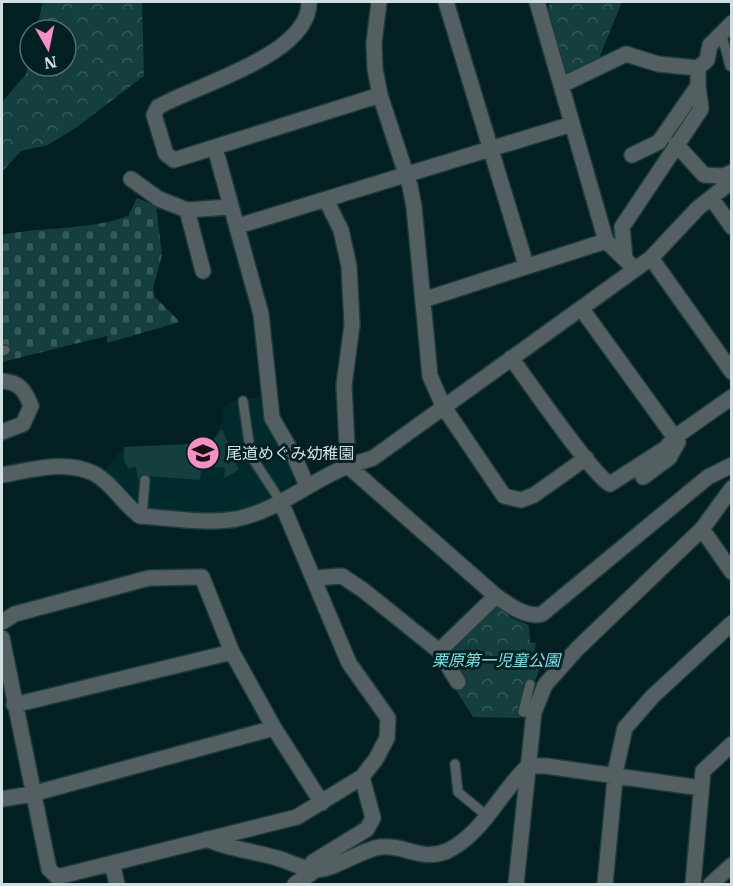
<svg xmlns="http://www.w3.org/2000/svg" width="733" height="886" font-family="'IBM Plex Serif','Noto Sans JP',serif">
<defs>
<pattern id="forest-crowns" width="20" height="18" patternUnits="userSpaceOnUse" patternTransform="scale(1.5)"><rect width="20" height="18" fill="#153e3f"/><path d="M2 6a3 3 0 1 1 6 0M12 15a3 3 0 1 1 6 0" fill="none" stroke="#365a5a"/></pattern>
<pattern id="cemetery-stones" width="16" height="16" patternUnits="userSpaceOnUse" patternTransform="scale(1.5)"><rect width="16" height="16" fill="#153e3f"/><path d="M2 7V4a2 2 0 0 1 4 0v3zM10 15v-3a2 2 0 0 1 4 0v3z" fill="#365a5a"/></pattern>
</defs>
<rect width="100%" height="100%" fill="#022021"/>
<path fill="#002a2b" d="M265 396 294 472 292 482 289 487 245 511 229 515 147 510 130 496 119 482 103 472 124 447 211 443 223 420 222 410 229 402Z"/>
<path fill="url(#forest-crowns)" d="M43 2H142L144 76 77 127 48 145 21 151 2 172V102L26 74 30 56V66H66V30H36Z
M550 2H622L595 68 566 77 547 12Z
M500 605 511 618 529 625 530 642 536 643 533 661 540 668 533 686 527 683 520 718 473 717 454 687 449 653 494 606Z"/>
<path fill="url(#cemetery-stones)" d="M137 198 156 206 162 255 153 289 155 297 180 322 107 343V336L2 362V235C44 226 87 231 128 216Z"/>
<path fill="#153e3f" d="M222 429 239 470 224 478 225 468 202 466 200 480 148 476 138 481 136 467 128 468 124 461V447L211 443Z"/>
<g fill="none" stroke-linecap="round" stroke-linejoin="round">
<defs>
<path id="service" d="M721 32 730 66
M2 351 5 350
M243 401 251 456 281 502
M142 516 145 480
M530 684 523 712H534
M455 764 458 792 487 816"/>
<path id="minor" d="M309 2C310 55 196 85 158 107L154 115 166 154 174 160 380 95
M379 2 374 43 375 69 380 95 410 186 414 207 430 376 443 406 504 496 521 500 534 495 586 458
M446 2 526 265
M537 2 606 241 634 268
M562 85 626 54 658 64 698 68
M676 144 704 175 723 176 732 172
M215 148 261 314 272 418 295 458 307 486
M632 155 659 142 698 86V68L707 60 710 45 732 23
M131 179 159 199 187 210 229 207
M712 199 732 227
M326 200 341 230 349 266 352 325 344 385 348 466 373 458 651 258 698 208 732 181
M187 210 203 271
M238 226 572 124
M651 258 732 372
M625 259 622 227 701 109 698 86
M423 300 606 241
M581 308 678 442 669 458 643 477
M511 358C527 379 593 476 610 484L666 448 675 437 732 397
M2 381C19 382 25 390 31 406L23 424 2 432
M2 475C31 470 67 459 95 474 113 484 123 504 140 516 170 518 205 524 236 519 277 511 310 481 348 466L496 596C509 605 526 618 542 614L708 477 732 465
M702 529 732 572
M315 578 342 576 363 590 439 651 458 682
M2 622 15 614 149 578 202 577 232 652 274 728 322 803
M2 638 49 869 57 877 297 817 362 777 376 759 387 738 388 718 349 663 281 502
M439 651 496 596
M14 705 232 652
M2 799 32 794 274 728
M207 839C228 849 254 851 277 858 288 861 304 870 316 870 336 869 360 850 380 847 405 844 421 862 447 851 483 834 500 792 528 766H546L701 788
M112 863 117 884
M312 869 313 862 367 829 373 818 362 777
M295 884 316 870
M516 884 534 712 545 685 577 649 702 529 732 488
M605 884 616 768 625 728 653 696 732 623
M693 884 703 771 732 744
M711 884 732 865"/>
</defs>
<use href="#service" stroke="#1f3b3c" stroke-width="12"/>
<use href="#minor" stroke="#1f3b3c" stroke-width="18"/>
<use href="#service" stroke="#535f60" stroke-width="9"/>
<use href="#minor" stroke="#535f60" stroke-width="15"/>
</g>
<defs>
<symbol id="school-disc" viewBox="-11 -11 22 22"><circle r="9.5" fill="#fa8fc7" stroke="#022021"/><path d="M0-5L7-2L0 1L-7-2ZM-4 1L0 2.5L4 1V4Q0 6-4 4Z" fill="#111"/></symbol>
</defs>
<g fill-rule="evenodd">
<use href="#school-disc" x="184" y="434" width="38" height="38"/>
</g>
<g text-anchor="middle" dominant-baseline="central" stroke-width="6" stroke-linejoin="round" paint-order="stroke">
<g font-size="16" fill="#d0e0e0" stroke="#022021" text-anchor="start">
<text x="226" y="453">尾道めぐみ幼稚園</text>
</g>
<g font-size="16" font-style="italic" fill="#77e3e5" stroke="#022021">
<text x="496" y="660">栗原第一児童公園</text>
</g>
</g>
<rect width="733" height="886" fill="none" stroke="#d0e0e0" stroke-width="6"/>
<g transform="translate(48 48) rotate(171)"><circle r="28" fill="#022021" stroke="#546d6d" stroke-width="1.5"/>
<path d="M0-4.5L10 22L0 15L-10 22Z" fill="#fa8fc7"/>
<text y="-9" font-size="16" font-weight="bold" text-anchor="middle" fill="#d0e0e0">N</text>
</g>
</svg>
